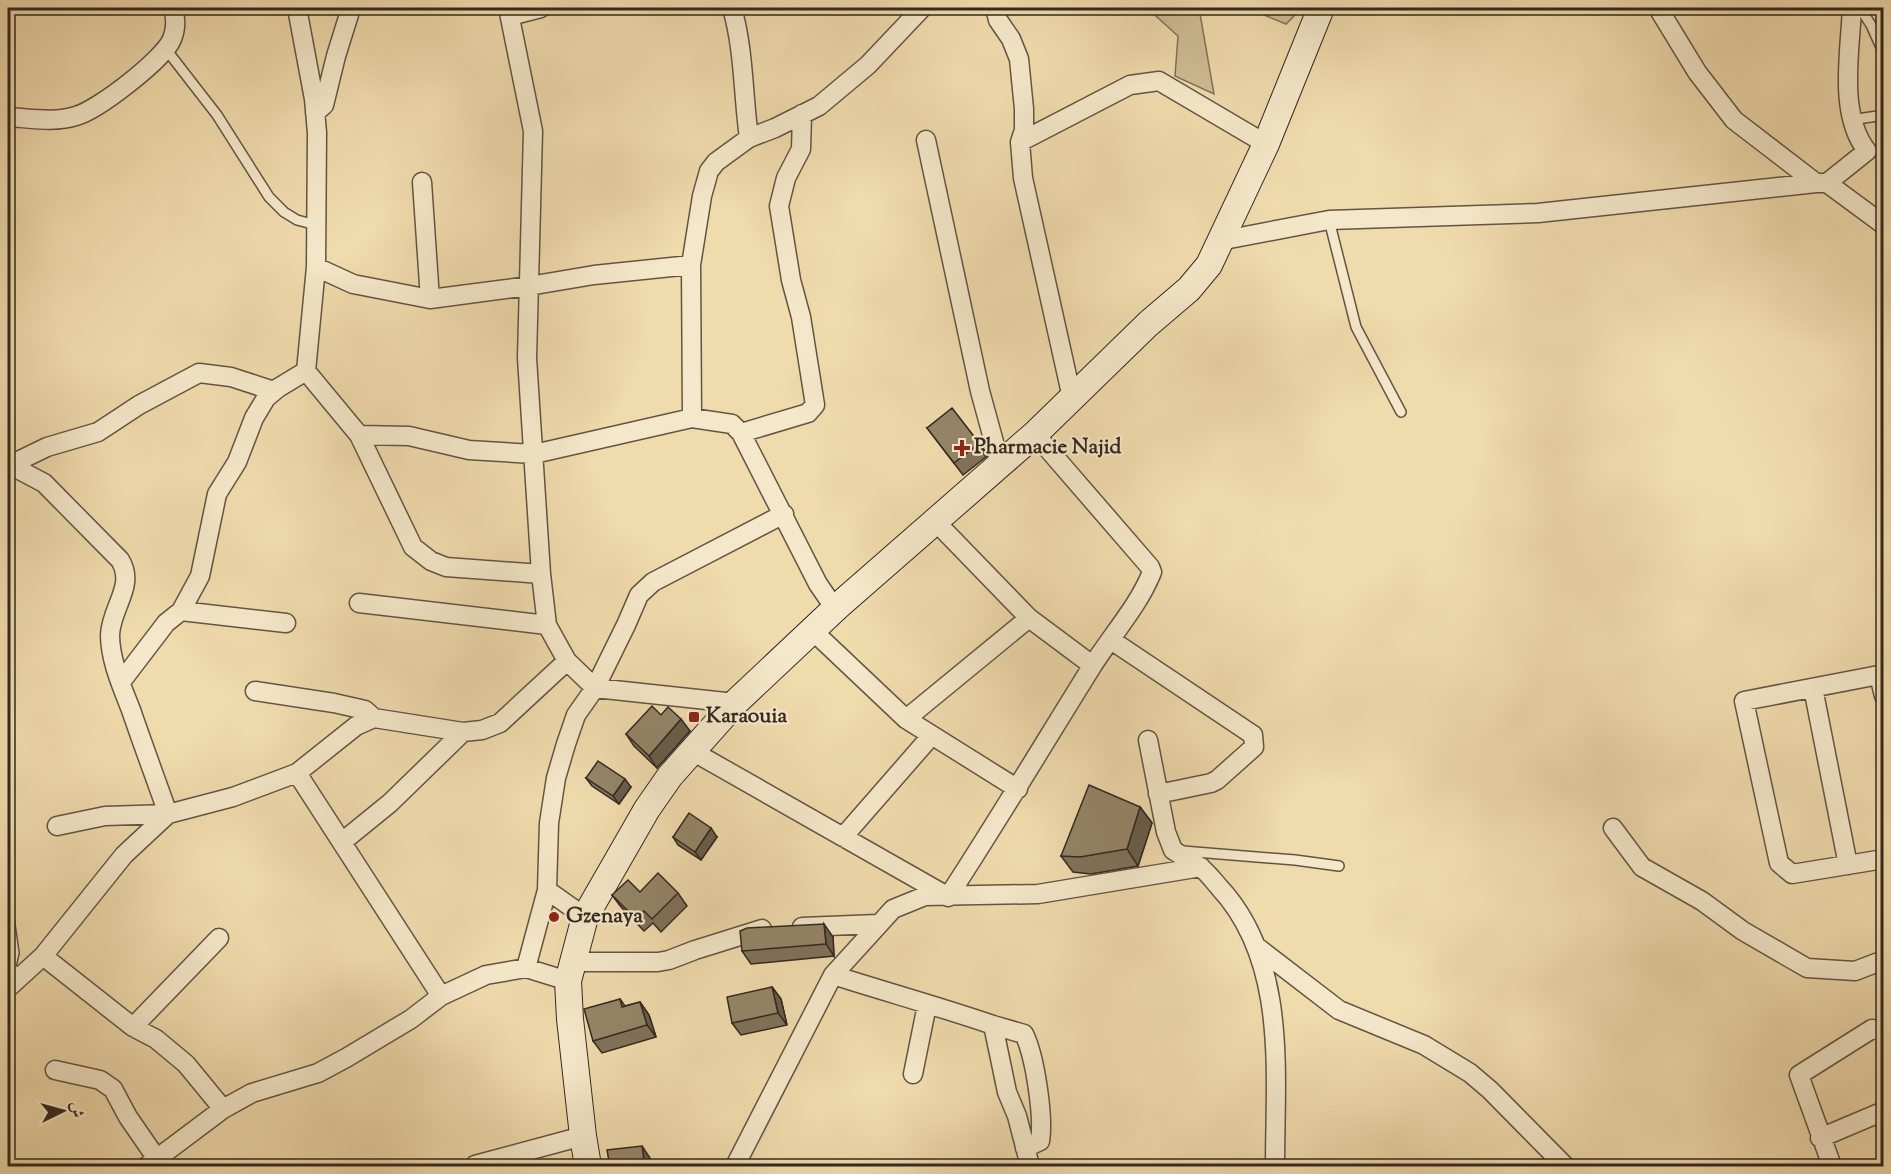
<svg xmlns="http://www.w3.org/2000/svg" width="1891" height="1174" font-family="'Sorts Mill Goudy',Amiri,serif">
<rect width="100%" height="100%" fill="#f0dbad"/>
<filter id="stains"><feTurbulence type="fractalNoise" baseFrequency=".00333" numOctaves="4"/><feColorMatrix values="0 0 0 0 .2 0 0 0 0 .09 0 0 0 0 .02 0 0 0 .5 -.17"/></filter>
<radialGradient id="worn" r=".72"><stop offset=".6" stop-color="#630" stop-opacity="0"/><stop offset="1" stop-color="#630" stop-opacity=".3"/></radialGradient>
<path fill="#d0bd95" stroke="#81725a" stroke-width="1.5" d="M1147 8H1199L1214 94 1175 76 1178 36Z
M1247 8H1302L1286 24Z"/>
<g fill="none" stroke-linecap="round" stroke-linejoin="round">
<defs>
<path id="lane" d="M1860 8 1871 25 1884 54
M165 48 217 115 269 197 284 212 297 220 316 225
M1851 120 1884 115
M1329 220 1356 327 1401 412
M1183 851 1295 860 1339 866
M8 911 14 953 11 966 18 979"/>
<path id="street" d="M508 8 533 131 527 358 541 574 547 625 567 661 595 688 735 703
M732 8C744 49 743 95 749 138
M995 8 998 20 1011 39 1019 59 1024 109V130L1020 142 1023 178 1072 398
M1658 8 1697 72 1734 120 1816 183
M510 16 541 8
M315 113 324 105 336 56 351 8
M8 117C29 118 55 123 76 116 98 110 164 59 172 39 176 29 176 18 173 8
M926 140 980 391 1000 464
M1020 142 1130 85 1159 81 1266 144
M422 182 430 299
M1827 183 1867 151C1838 114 1850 53 1852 8
M1219 241 1329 220 1538 213 1816 183H1827L1884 225
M316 267 353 284 430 299 529 286 594 275 691 265
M306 371 359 435 413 547 431 561 446 567 541 574
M692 418 691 265 702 196 709 171 716 162 749 138 775 128 819 106 868 65 922 8
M741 433 808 413 815 405 801 317 791 280 779 206 786 178 801 149 802 114
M359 435 409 436 469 450 534 454 692 418 732 424 741 433 818 584 829 600 837 607
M8 461 10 465 44 483 120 560C136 586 111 607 110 635 110 660 122 687 131 710 143 745 156 780 168 814
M10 465 47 447 98 432 139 405 199 373 231 377 274 391
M935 521 1029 618 1092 665
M359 603 547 625
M181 611 286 623
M813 631 906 719 1018 789
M1111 640 1253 735 1254 747 1217 780 1211 783 1158 794
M1884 674 1744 701 1779 863 1792 874 1884 859
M1879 675 1884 696
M121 682 166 623 181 611 200 576 217 494 237 462 254 418 266 398 278 388 306 371 316 267 317 133 314 99 297 8
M1813 688 1848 865
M255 691 334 703 365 710 374 718
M906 719 1029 618
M1148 740 1166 832 1173 850C1182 856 1192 861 1200 867 1207 872 1213 880 1219 887 1288 961 1275 1073 1275 1166
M692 751 947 896
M297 773 441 996
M57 826 105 816 168 814 233 797 297 773 356 726 374 718 463 732 482 730 500 723 567 661
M1613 828 1642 867 1702 901 1743 931 1807 968 1855 971 1884 960
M843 837 932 735
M342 842 390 803 463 732
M948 897C997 822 1043 745 1091 668 1110 637 1138 607 1152 572L1150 567 1035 434
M585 917 547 890 549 823 556 778 566 744 576 715 595 688 626 625 639 595 653 582 784 514
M802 927 878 924
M1257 947 1339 1010 1424 1045 1470 1073 1490 1090 1565 1166
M43 956 133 1027 156 1039 186 1064 223 1109
M571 962H658L669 960 695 950 762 929
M526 968 547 890
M833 975C886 992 941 1007 993 1025L1007 1092 1017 1116 1030 1166
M8 988 43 956 124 855 168 814
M993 1025 1024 1034C1035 1056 1044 1117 1040 1141L1025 1148
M133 1027 219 938
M55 1070 100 1080 113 1089 128 1117 157 1159
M913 1074 927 1005
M1820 1138 1884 1111
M475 1165 583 1136
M147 1166 223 1109 252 1093 318 1073 346 1058 411 1019 441 996 486 975 526 968 568 981
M735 1166 833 975 893 909 925 896 1038 894 1201 867
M1832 1166 1799 1075 1872 1029 1884 1031"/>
<path id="secondary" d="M588 1166 583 1136 570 1019 568 981 585 917 647 809 670 776 735 703 837 607 1035 434 1148 324 1189 289 1209 265 1266 144 1321 8"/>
</defs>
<use href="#lane" stroke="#625543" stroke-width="12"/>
<use href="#street" stroke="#625543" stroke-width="21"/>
<use href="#secondary" stroke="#322820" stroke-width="28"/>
<use href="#lane" stroke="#f5e8ca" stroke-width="9"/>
<use href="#street" stroke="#f5e8ca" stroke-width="18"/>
<use href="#secondary" stroke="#f5e8ca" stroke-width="26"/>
</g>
<path fill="#80725a" stroke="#322820" stroke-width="1.5" d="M927 428 976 439 985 451 986 457 963 475Z
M661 715 690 731 657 768 634 746 626 734Z
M586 778 631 787 619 804 592 786Z
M1140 807 1152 823 1138 866 1091 874 1073 872 1061 856Z
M673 837H717L701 860 678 845Z
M640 892 678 893 687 906 661 932 653 923 644 931 621 907 612 895Z
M833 937 834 956 751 964 742 951Z
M772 987 781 999 787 1025 741 1035 732 1023Z
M620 999 625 1006 640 1002 649 1015 656 1037 602 1053 593 1041Z"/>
<path fill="#685d4a" stroke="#322820" stroke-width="1.5" d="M976 439 985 451 986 457 978 444Z
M681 719 690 731 657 768 649 756Z
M625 779 631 787 619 804 613 796Z
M1140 807 1152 823 1138 866 1127 849Z
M711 828 717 837 701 860 695 852Z
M824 924 833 937 834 956 826 944Z
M772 987 781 999 787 1025 778 1013Z
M640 1002 649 1015 656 1037 647 1025Z
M642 1146 650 1158 652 1167H645Z"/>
<path fill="#958569" stroke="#322820" stroke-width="1.5" d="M952 408 976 439 978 444 954 463 927 428Z
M652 706 661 715 668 707 681 719 649 756 626 734Z
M598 761 625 779 613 796 586 778Z
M1089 785 1140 807 1127 849 1080 857 1061 856Z
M689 813 711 828 695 852 673 837Z
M658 873 678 893 652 919 644 911 636 919 612 895 628 880 640 892Z
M824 924 826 944 742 951 740 931 747 928Z
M772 987 778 1013 732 1023 727 997Z
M620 999 622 1007 640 1002 647 1025 593 1041 584 1009Z
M642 1146 645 1167H610L607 1150Z"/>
<g fill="#8f2418" stroke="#f5e8ca" stroke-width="2">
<path d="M959 439h6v6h6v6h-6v6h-6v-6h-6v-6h6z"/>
<rect x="688" y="711" width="12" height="12" rx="3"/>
<circle cx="554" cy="917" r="6"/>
</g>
<g text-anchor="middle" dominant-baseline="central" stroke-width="4.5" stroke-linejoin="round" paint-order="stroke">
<g font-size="21" font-weight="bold" fill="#322820" stroke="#f5e8ca" text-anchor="start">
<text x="974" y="448">Pharmacie Najid</text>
<text x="706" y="717">Karaouia</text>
<text x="566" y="917">Gzenaya</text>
</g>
</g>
<rect width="1891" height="1174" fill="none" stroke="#f0dbad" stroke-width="30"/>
<rect x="9" y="9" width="1873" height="1156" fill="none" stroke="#322820" stroke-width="3"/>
<rect x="15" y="15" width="1861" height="1144" fill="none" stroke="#322820" stroke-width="1.5"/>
<g transform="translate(63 1111) rotate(85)" stroke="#f5e8ca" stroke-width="4.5" paint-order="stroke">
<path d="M0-4.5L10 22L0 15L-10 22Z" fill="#322820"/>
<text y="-9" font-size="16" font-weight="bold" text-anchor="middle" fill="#322820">ش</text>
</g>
<rect width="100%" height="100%" filter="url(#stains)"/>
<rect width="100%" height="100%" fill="url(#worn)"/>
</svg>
